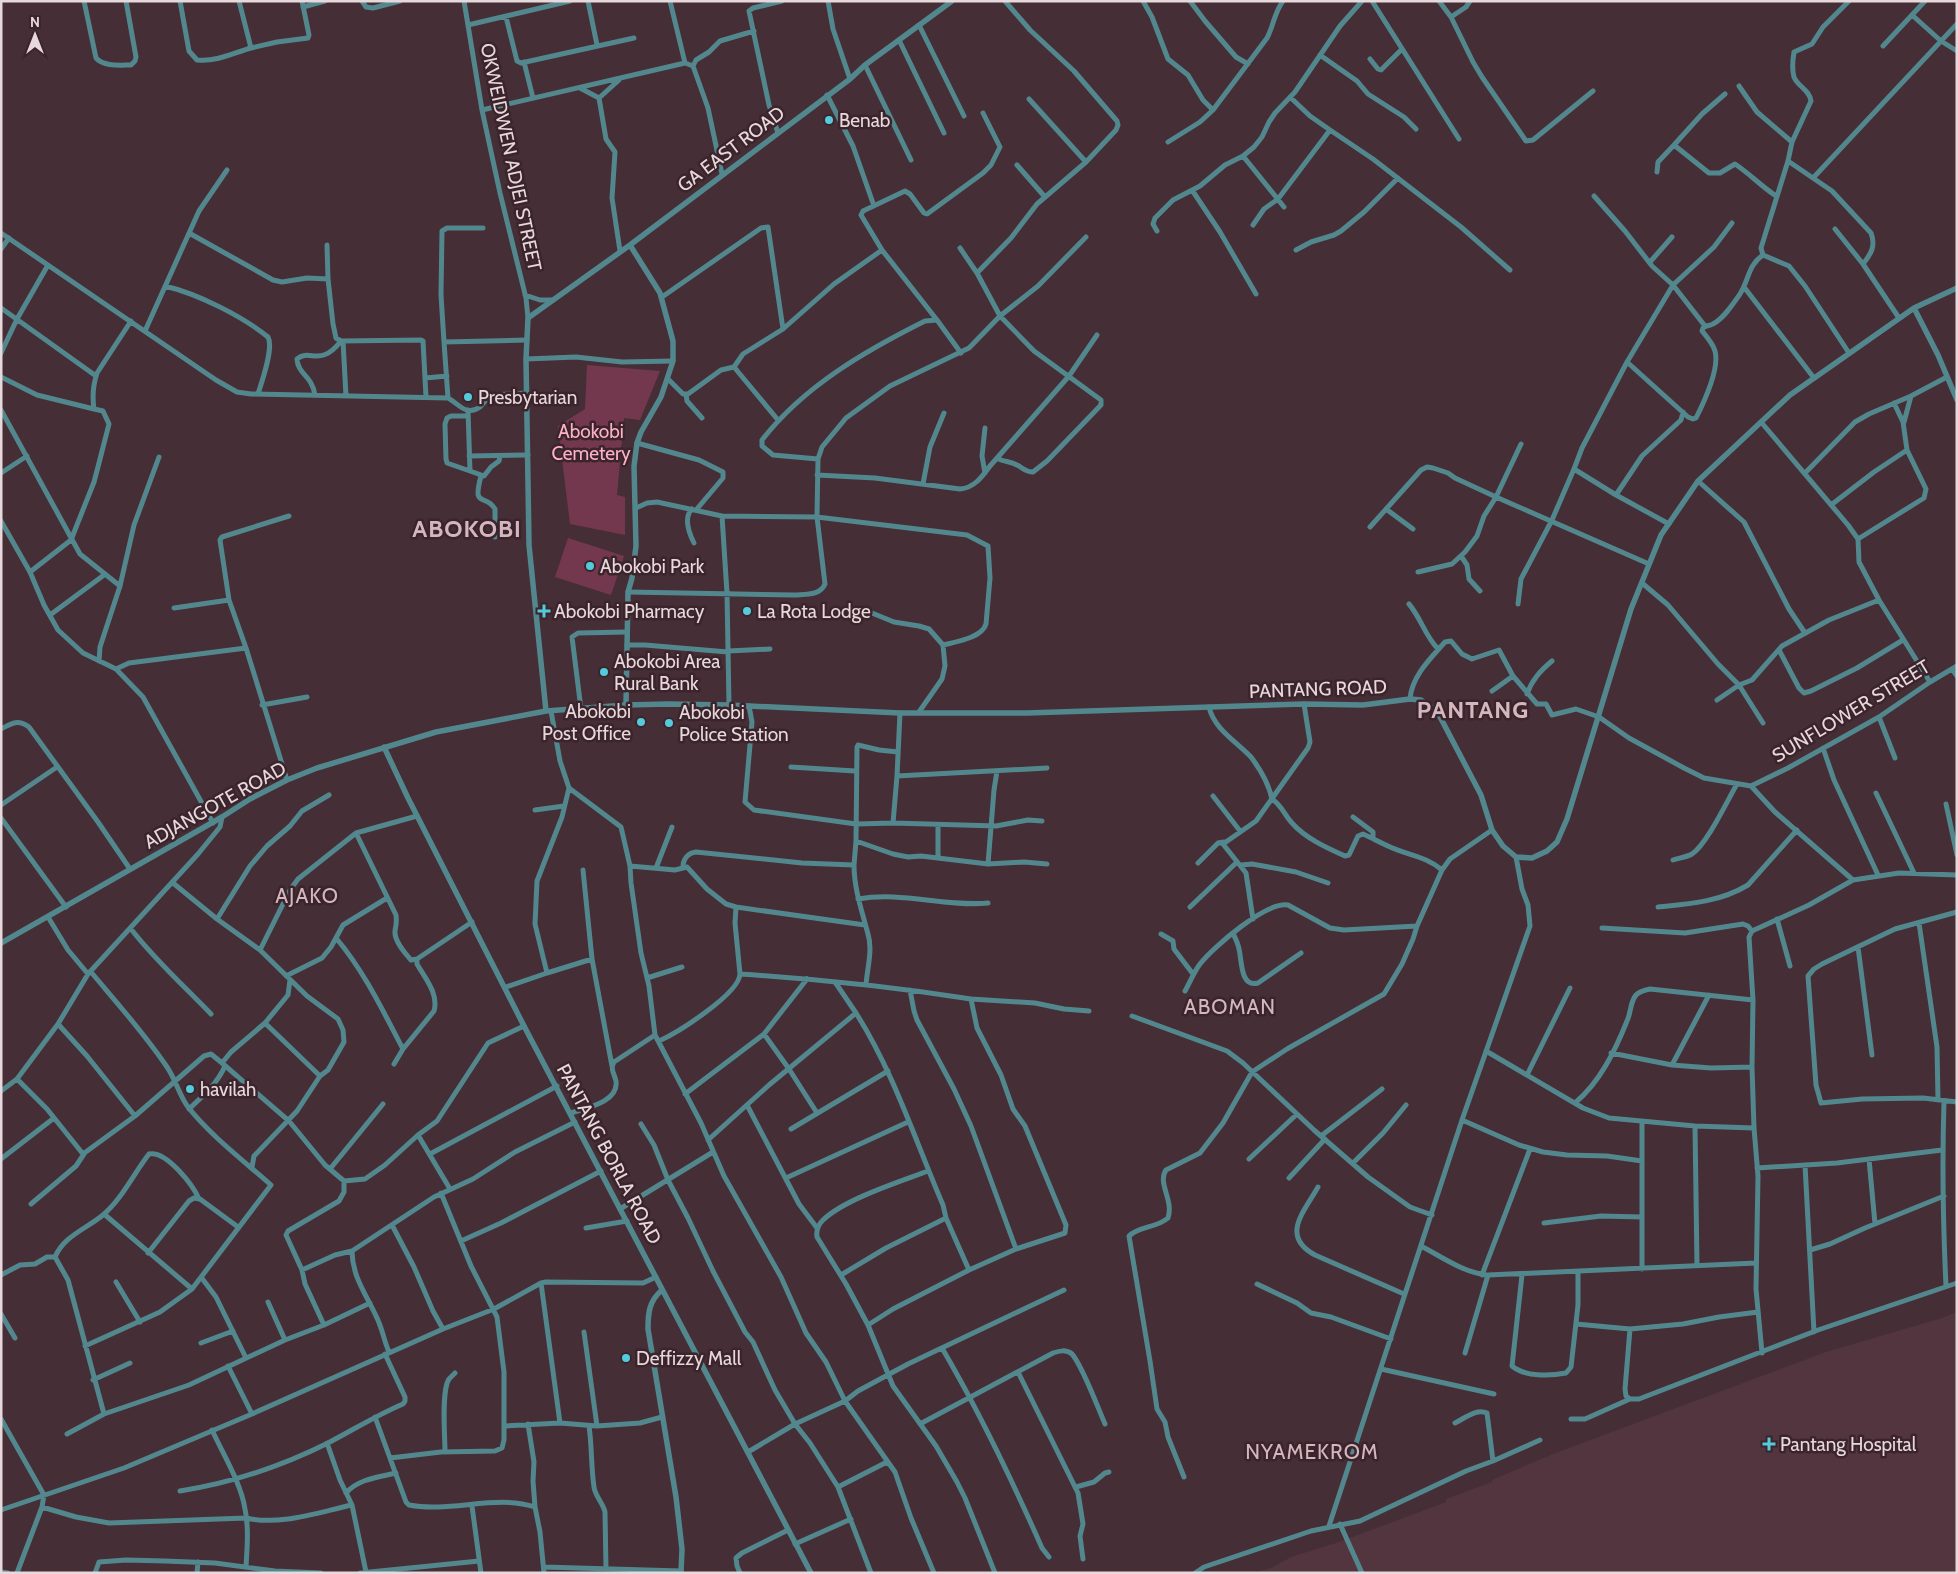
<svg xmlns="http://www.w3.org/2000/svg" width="1958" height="1574" font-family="Cabin,sans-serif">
<rect width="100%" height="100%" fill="#452e35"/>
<path fill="#53353f" d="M1957 1312V1573H1254L1271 1568 1291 1557 1339 1542 1446 1502V1499L1492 1482V1480L1553 1454 1826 1352 1942 1318Z"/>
<path fill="#74384e" d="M587 365 660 371 640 420 624 418 617 495 625 497V535L570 524 558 426 585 409Z
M568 538 624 556 611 595 555 577Z"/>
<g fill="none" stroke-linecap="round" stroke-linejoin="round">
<path stroke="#53878e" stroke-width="5" d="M84 1 96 58C104 67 120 65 131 65L135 61 136 57 126 1
M180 1 189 51 197 60C217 62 233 53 251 48L239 1
M362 1 366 7 373 8 400 1
M464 1 482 110 500 193 526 298 528 318
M588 1 597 45
M670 1 685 63
M828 1 833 29 850 79
M1143 1 1152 17 1168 59 1188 75 1203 100 1213 110
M1190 1 1205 21 1236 57 1248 64
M1372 1 1459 139
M1439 1 1451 17 1473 62 1482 77 1526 141 1533 140 1593 91
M1849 1 1823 27 1812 44 1794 52C1793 58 1792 70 1794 77 1797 86 1810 90 1811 101L1792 142 1788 161 1761 248 1763 255 1789 266 1805 286 1849 353
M303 7 325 1
M1912 15 1941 41 1957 51
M506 17 517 61 521 63 634 38
M1451 17 1466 7 1470 1
M468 25 570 1
M919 25 964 116
M899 40 944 133
M1883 46 1925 1
M251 48 277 42 308 38 309 35 302 1
M1320 55 1357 81 1368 94 1404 117 1416 129
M1370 59 1378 69 1381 70 1402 49
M524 62 533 98
M685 63 693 66 708 108 722 174
M865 65 911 160
M693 66 696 60 709 52 720 41 754 31
M1739 86 1757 112 1792 142
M580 88 599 98
M827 95 853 146 874 206
M599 98 606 139 615 152 612 198 620 251
M599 98 619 80
M1029 99 1086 162
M482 110 685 63
M1330 130 1373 159 1461 227 1510 270
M778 133 769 105 749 11 753 8 782 1
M1168 142 1200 122 1213 110 1267 38C1274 25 1274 13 1283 1
M1674 145 1702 114 1725 94
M1243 156 1284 207
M1788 161 1832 191 1871 233C1876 246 1871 254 1863 264
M1017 165 1045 197
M1657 172 1658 162 1674 145 1709 173H1720L1735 164C1750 174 1761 186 1776 196
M1814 177 1957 24
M1192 190 1220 232 1256 294
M1594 196 1625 231 1652 266 1673 285 1705 326
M1253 225 1264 209 1278 199 1330 130 1310 116 1290 97
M1835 229 1863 264 1899 318
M1157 231 1153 224 1155 218 1173 200 1200 186 1225 165 1243 156 1254 147 1262 137 1269 122 1275 113 1295 92 1340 26 1362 1
M1 233 216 380 237 392 251 394 448 398C458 403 466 417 480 407 484 403 486 399 491 395L527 393
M189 233 273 280 282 282 307 278 328 279
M327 245 328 279 333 324 336 338 341 341 421 340 423 341 426 397
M960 248 977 273 1000 316 1034 351 1101 400V405L1047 461 1033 472C1025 472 1023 468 1017 465 1010 461 1003 462 997 458
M1 249 9 238
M1296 250 1311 242 1334 235 1341 231 1364 212 1398 178
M1650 262 1672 237
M977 273 1011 238 1037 204 1086 162 1116 130 1118 125 1117 121 1074 71 1030 30 1005 1
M165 286C198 294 242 316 268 337 274 348 262 381 258 394
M1744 287 1814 378
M525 295 540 300H553
M662 297 761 228 768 227 783 329
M1 308 96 376
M145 331 199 211 227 170
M343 341 346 396
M444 342 441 295 442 231 447 228H483
M1 353 17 319 48 265
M961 353 937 320 882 250 861 215 863 211 905 191 910 194 924 213 927 214 983 173 991 165 1000 147 983 113
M526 359 576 357 622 362 673 361
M1627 362 1688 417 1693 419 1696 418C1704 402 1720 369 1715 351 1713 344 1707 337 1702 331L1703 328C1706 325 1710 326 1713 324 1724 318 1733 304 1740 294 1749 280 1748 265 1763 255
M734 367 778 420
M1 377 37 395 94 409
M425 378 447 376
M668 379 683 394H688L721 370 734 367 743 354 783 329 834 284 882 250
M686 394 687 401 702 418
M315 395C312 375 298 375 297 359 310 348 320 368 341 341
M448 398 444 342 527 340
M1 410 80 554 120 586
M468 410 470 471 484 476 491 467 499 461 500 456
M468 416H451L447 418 445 424 446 459 447 463 470 471
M1761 422 1848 525 1858 539 1859 562 1879 600 1930 682
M1904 422 1911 396
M985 428 982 456 985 473
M637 443 699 460 723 472V478L696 510
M469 456 528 455
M818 459 773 455 762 446V440C804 386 865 351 925 321L937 320
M1 473 27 456
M1805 473 1855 422 1869 414 1911 396 1947 377
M817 475 875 478 960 489C974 488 982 477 990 466L1069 376 1097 335
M481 476C472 510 485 492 495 509V537
M1698 481 1744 522 1789 609 1805 633
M923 484 930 447 944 413
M1616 495 1642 456 1681 420 1683 412
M1831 505 1874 472 1907 450
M636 508 647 503 657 502 722 516 817 517 967 535 988 546 990 578 986 624C982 638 955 642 943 645
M692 509C683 518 689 533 694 543
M1386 509 1413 529
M722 516 727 593 729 705
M1 521 30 572 44 605 58 630 83 653 116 669 143 697 213 823
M1669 524 1616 495 1574 469 1582 448 1627 362 1673 285 1714 247 1732 223
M1370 527 1421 470 1427 467 1433 468 1448 473 1455 478 1496 497 1649 564
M1858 539 1924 498 1926 489 1907 450 1903 422 1894 403
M1461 556 1467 565 1469 579 1480 591
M30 572 71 540 94 482 99 463 109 424 103 411 94 409C92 396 93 385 97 373L131 321
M1418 572 1452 564 1465 552 1477 536 1484 516 1496 497 1521 444
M1642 583 1668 605 1718 664 1739 685 1763 723
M628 592 794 595C805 594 820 596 825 584L817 517 818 459 822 447 846 418 890 386 969 348 1000 316 1038 286 1086 237
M1409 604C1421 618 1425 636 1438 649
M1518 604 1521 579 1552 520 1574 469
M174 608 229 600
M872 613 894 622 919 626 929 629 943 645 945 666 942 679 919 712
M50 615 104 575
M627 645H645L728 652
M1779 650 1799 688 1804 693 1811 691 1857 668 1903 640
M728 651 770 649
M99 661 100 647 120 586 134 525 159 457
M116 669 129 663 246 648
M1952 669 1957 676
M1492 691 1513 676
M1527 694C1532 680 1540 671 1552 661
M1410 699C1412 676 1430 659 1445 642L1451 641 1462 654 1472 659 1499 650 1513 676 1537 704H1546L1552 715 1576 709 1599 717 1629 738 1684 768 1704 778 1751 786 1788 768 1879 717 1930 682 1957 666
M1717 700 1739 685 1752 680 1782 646 1829 620 1879 600
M262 705 307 697
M749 706 752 722 745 802 754 810 856 824 893 823
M1209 707C1214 729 1236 741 1251 757 1260 769 1269 785 1272 799 1283 807 1283 813 1292 823 1305 838 1327 848 1345 856L1349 855 1358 836 1363 834C1372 838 1379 842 1388 846 1406 855 1426 856 1442 870
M581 709 572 637 578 633 627 632
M551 711 560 761 569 788 621 827 630 866 631 883 641 953 649 986 655 1035 701 1123 724 1176 781 1277 806 1333 826 1362 845 1401 895 1472 911 1518 934 1573
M900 713 897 776 893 823 996 826 1028 820 1042 821
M1879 717 1895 758
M1 729C12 723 18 719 29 727L98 822 130 869
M1823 748 1834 780 1878 875
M791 767 855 771
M897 776 1047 768
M287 780 246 648 229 600 220 540 222 537 289 516
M1751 786 1775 812 1853 880 1899 873 1957 875
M1876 793 1914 873
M1213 796 1240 831
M1946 804 1957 855
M1 805 57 767
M535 810 564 806
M1353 817 1373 832V838
M1 818 66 907
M356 833 396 915C397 923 396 924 395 931 394 941 405 953 411 960L417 959
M856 841 893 854 908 857 921 856 988 864 1024 862 1047 864
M938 858V826
M1673 860C1679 858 1687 857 1692 854 1707 844 1727 801 1737 784
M1198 863 1218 843 1224 842
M988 864 994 790 997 771
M854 865 856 841 857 747 858 745 879 750 898 752
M1241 865 1252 864 1296 872 1328 883
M630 866 675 870 687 867 707 889 726 904 736 907 865 925
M683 867C683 859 688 853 696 852L802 863 854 865C854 889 862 911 868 934 873 950 867 969 866 985
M656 868 672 827
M583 870 592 959 612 1066
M173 883 217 919 260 950 307 996 338 1019 343 1030 344 1042 328 1070 320 1076 297 1111 254 1156 252 1167
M858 899C902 891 944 907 988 903
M736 907 735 923 740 974
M1190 907 1237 862
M1658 907C1689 904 1720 902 1748 885L1797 830
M1957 912 1895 929 1822 964 1814 969 1808 976 1816 1085 1821 1103 1862 1099 1923 1098 1957 1102
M48 917 68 950 88 974
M217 919 250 866 267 846 290 826 302 811 329 795
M1253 919 1246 873 1223 844 1256 821 1308 748 1310 742 1304 704
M1777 919 1790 966
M1919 923 1937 1047 1938 1100
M1602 928 1685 933 1743 924 1748 926 1752 931
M131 929C155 960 184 986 211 1014
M1233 933C1235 938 1238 943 1239 949 1242 960 1240 988 1258 983L1301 953
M1161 934 1173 941 1174 949 1193 974
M336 938C364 971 383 1011 403 1049
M1858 947 1872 1055
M260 950 290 890 298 879 356 833 417 816
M547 973 592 959
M286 976 322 958 331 947 343 925 387 898
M647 978 682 967
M290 980 288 995 265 1023 231 1052 222 1063 289 1121 325 1165 344 1181 365 1179 385 1165 418 1135 437 1121 488 1043 524 1026
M835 982 856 1013
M506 987 547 973 535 924 537 881 562 817 569 788
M910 990 914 1011 917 1020 954 1089 971 1126 1016 1249
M1185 991C1190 982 1194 972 1200 964 1213 947 1267 901 1288 905L1330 928 1344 930 1417 926
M971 999 1035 1003 1064 1009 1089 1011
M1132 1016 1227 1051 1243 1063 1314 1130 1368 1177 1410 1207 1432 1215
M265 1023 320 1076
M58 1024 87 1056 135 1116
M764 1034 807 979
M659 1041C677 1033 739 994 740 974 818 979 895 987 971 999L977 1028 1001 1075 1013 1109 1025 1126 1066 1225 1065 1233 1016 1249 969 1270 893 1309 868 1325
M1486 1051 1583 1108 1609 1118 1695 1126 1754 1128
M1611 1053 1672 1065 1711 1068 1752 1067
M394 1064 403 1049 434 1011C439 994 425 978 417 964V959L472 922
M1672 1065 1709 995
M1527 1075 1570 988
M17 1079 47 1109 83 1154 135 1116 204 1056 211 1054 222 1063
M1 1091 17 1079 58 1024 88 974 198 854 220 827 222 817
M685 1094 764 1034 789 1069 817 1113
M1944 1101C1942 1163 1943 1224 1946 1286
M1575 1103C1600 1082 1615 1051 1627 1021 1631 1013 1630 1002 1636 995 1640 991 1645 990 1650 989L1753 1000
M747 1105 799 1204 817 1228
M189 1109C203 1096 217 1084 225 1066
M571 1113C586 1108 619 1102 616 1081 614 1073 610 1069 614 1062L655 1035
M1462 1120 1519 1145 1543 1152 1567 1155 1607 1156 1642 1161
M1642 1122V1269
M641 1124 654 1145 668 1180 688 1218 713 1271 745 1332 753 1342 775 1390 795 1424 810 1443 838 1487 871 1573
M1695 1126 1697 1266
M791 1129 888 1071
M418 1135 450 1189
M1321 1136 1382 1089
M708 1140 769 1085 856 1013C894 1073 915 1140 943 1205L946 1218 969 1270
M430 1154 557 1086
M1 1159 54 1118
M1249 1159 1297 1114
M1869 1159 1875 1224
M1353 1163 1383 1133 1406 1105
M1805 1165 1814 1332
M1757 1168 1837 1163 1942 1150
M330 1169 383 1104
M928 1171C899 1182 845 1199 823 1220 818 1225 816 1230 817 1237L846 1284 868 1325 893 1386 936 1446 957 1482 965 1498 995 1573
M786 1178 908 1122
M1289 1178 1325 1139
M344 1181V1192L339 1201 288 1231 286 1235 302 1270 335 1255 352 1251 434 1197 473 1179 515 1152 575 1122
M1318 1187C1304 1212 1280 1236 1315 1255L1404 1294
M31 1204 76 1166 84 1154
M620 1209 713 1152
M104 1214 192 1289
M1544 1223 1601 1216 1642 1217
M392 1225 414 1267 433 1311 443 1329
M586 1228 627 1221
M461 1241 501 1223 601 1171
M1421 1246C1442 1257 1464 1273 1488 1275L1756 1263
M1810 1250 1830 1244 1865 1228 1944 1196
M352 1251C352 1276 366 1294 376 1316 382 1327 384 1341 389 1352
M148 1253 189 1201 194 1198 200 1199 238 1227
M55 1257 68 1280 104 1414
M302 1270 305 1284 324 1325
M1 1275 20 1265 35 1264 47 1257H55C64 1236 86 1229 103 1215 122 1199 134 1173 149 1154 166 1150 193 1185 199 1199
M841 1275 886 1248 946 1218
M1482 1275 1530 1149
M1522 1275 1512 1366C1525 1377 1550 1376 1566 1373L1571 1367 1578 1305V1272
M201 1277 216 1297 246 1358
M116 1282 140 1322
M541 1283 560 1423
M1257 1284 1297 1303 1311 1313 1331 1317 1391 1339
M268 1302 285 1340
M1 1314 15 1338
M1576 1324 1630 1329 1683 1324 1719 1317 1758 1312
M1630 1329 1625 1389 1626 1396 1630 1399H1639L1818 1330 1957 1283
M584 1332 597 1426
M201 1343 233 1331
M85 1346 160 1312 192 1289 271 1185C244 1161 211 1136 188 1107 179 1095 176 1080 167 1067 144 1033 117 1003 91 972
M942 1348C980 1413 1012 1480 1042 1548L1049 1557
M1465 1353 1488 1275
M1762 1353 1756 1289 1758 1176 1754 1128 1752 1067 1753 1000 1749 937 1752 931 1809 905 1853 880
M228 1366 252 1414
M1381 1369 1494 1394
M1018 1372 1078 1493 1083 1524 1080 1536 1083 1559
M93 1380 130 1363
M375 1417 406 1502 409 1505C450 1513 497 1494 535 1507
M1 1419 44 1495 42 1507 17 1573
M1571 1419H1585L1630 1399
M1455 1423C1465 1418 1477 1408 1487 1413L1493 1461
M528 1424 534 1462 533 1481 535 1507 540 1532 544 1573
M920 1424 1053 1353C1059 1351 1066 1349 1072 1354 1082 1365 1098 1408 1105 1424
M505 1426 560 1423 597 1426 640 1423 662 1417
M589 1426C592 1446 591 1467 594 1487 595 1496 603 1503 605 1512L606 1569
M212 1430C223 1454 241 1483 245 1509 249 1528 247 1548 246 1567
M67 1434 104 1414 189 1385 285 1340 324 1325 370 1303
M327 1443 340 1480 352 1505 366 1572
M445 1451C445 1436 441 1391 449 1379 451 1377 453 1375 455 1373
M748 1452 795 1424 845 1401 858 1391 908 1364 1064 1290
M390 1458 441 1452 495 1451 502 1448 504 1440V1372L497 1317 471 1266 441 1193
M1184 1477 1168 1437 1165 1422 1157 1409 1150 1361 1129 1236C1139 1226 1157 1228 1168 1218 1174 1200 1157 1183 1166 1170L1200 1153 1223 1123 1252 1072 1287 1049 1384 994 1402 964 1413 939 1417 926 1442 870 1450 859 1492 830
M838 1487 885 1463 889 1464
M1076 1487 1094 1482 1105 1473 1109 1472
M180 1491C231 1483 282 1466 328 1443 353 1430 377 1415 403 1404L405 1401V1397L385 1354
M346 1493C358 1479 379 1477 396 1473
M472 1506 481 1573
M42 1507 76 1517 109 1523 246 1518C280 1526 319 1512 352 1505
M1 1510 124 1468 252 1414 443 1329 494 1309 541 1283 546 1282 643 1283 656 1277
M1340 1524 1362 1573
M1329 1526 1462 1120 1530 926 1528 905 1522 889 1516 857
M795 1544 851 1519
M544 1567 681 1571
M1 1572 8 1573
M95 1573 99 1562 126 1560 165 1561 215 1563 275 1571 321 1573
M197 1573 198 1562
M360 1573 479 1561
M740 1573 737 1566 736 1558 742 1553 788 1530
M1195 1573 1204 1567 1311 1531 1360 1521 1466 1471 1493 1461 1540 1440"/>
<path stroke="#53878e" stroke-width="5.5" d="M1957 288 1914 308 1938 355 1957 400
M626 705 628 592 632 578 636 546 634 466 637 443 641 432 661 397 673 361V341L660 293 630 245
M546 711 529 545 526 359 528 318 630 245 850 79 865 65 952 1
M384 747 408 798 524 1026 811 1573
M1 943 222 817 250 799 287 780 317 768 436 732 546 711 626 705 668 704 729 705 900 713H1027L1304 704 1363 705 1410 699 1421 700 1437 711 1481 795 1492 830 1503 846 1516 857 1532 858 1547 851 1557 842 1567 819 1631 609 1661 535 1698 481 1790 395 1914 308
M662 1290C649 1301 648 1313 648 1329L676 1497 682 1549 681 1573"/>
</g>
<g fill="#53cbda" stroke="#3b242b" stroke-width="2">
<circle cx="829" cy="120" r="5"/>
<circle cx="468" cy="397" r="5"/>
<circle cx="590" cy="566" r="5"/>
<path d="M541.5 603.5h5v5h5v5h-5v5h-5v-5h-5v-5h5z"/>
<circle cx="747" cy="611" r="5"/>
<circle cx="604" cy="672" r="5"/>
<circle cx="641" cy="722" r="5"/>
<circle cx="669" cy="723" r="5"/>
<circle cx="190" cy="1089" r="5"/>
<circle cx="626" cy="1358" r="5"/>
<path d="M1766.5 1436.5h5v5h5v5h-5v5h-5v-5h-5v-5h5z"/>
</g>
<g text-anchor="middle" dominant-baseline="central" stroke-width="5" stroke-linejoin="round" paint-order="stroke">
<g font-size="19" fill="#e7d8dc" stroke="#3b242b" text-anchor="start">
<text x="839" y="120">Benab</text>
<text x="478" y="397">Presbytarian</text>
<text x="600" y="566">Abokobi Park</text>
<text x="554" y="611">Abokobi Pharmacy</text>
<text x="757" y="611">La Rota Lodge</text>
<text x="614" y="661">Abokobi Area<tspan x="614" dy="22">Rural Bank</tspan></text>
<text x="631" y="711" text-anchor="end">Abokobi<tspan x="631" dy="22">Post Office</tspan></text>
<text x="679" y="712">Abokobi<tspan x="679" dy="22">Police Station</tspan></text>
<text x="200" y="1089">havilah</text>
<text x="636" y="1358">Deffizzy Mall</text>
<text x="1780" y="1444">Pantang Hospital</text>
</g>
<g font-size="19" fill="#e7d8dc" stroke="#3b242b">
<text transform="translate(731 149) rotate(-37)">GA EAST ROAD</text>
<text transform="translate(511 157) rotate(78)">OKWEIDWEN ADJEI STREET</text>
<text transform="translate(1318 689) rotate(-2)">PANTANG ROAD</text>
<text transform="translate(1851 711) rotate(-31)">SUNFLOWER STREET</text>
<text transform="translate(215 805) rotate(-29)">ADJANGOTE ROAD</text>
<text transform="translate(609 1154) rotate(62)">PANTANG BORLA ROAD</text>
</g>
<g font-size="19" fill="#fdb1c9" stroke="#3b242b">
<text x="591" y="431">Abokobi<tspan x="591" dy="22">Cemetery</tspan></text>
</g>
<g font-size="21" letter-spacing="1" fill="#d3b6be" stroke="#3b242b">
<text x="307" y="895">AJAKO</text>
<text x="1230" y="1006">ABOMAN</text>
<text x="1312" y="1451">NYAMEKROM</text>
</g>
<g font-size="24" font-weight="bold" letter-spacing="1" fill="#d3b6be" stroke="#3b242b">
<text x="467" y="528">ABOKOBI</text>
<text x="1473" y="709">PANTANG</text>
</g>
</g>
<rect width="1958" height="1574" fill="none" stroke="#e7d8dc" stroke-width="5"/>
<g transform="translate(35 35)" stroke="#3b242b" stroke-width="4" paint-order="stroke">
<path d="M0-4L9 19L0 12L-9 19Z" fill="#e7d8dc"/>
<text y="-8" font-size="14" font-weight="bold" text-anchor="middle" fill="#e7d8dc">N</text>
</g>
</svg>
